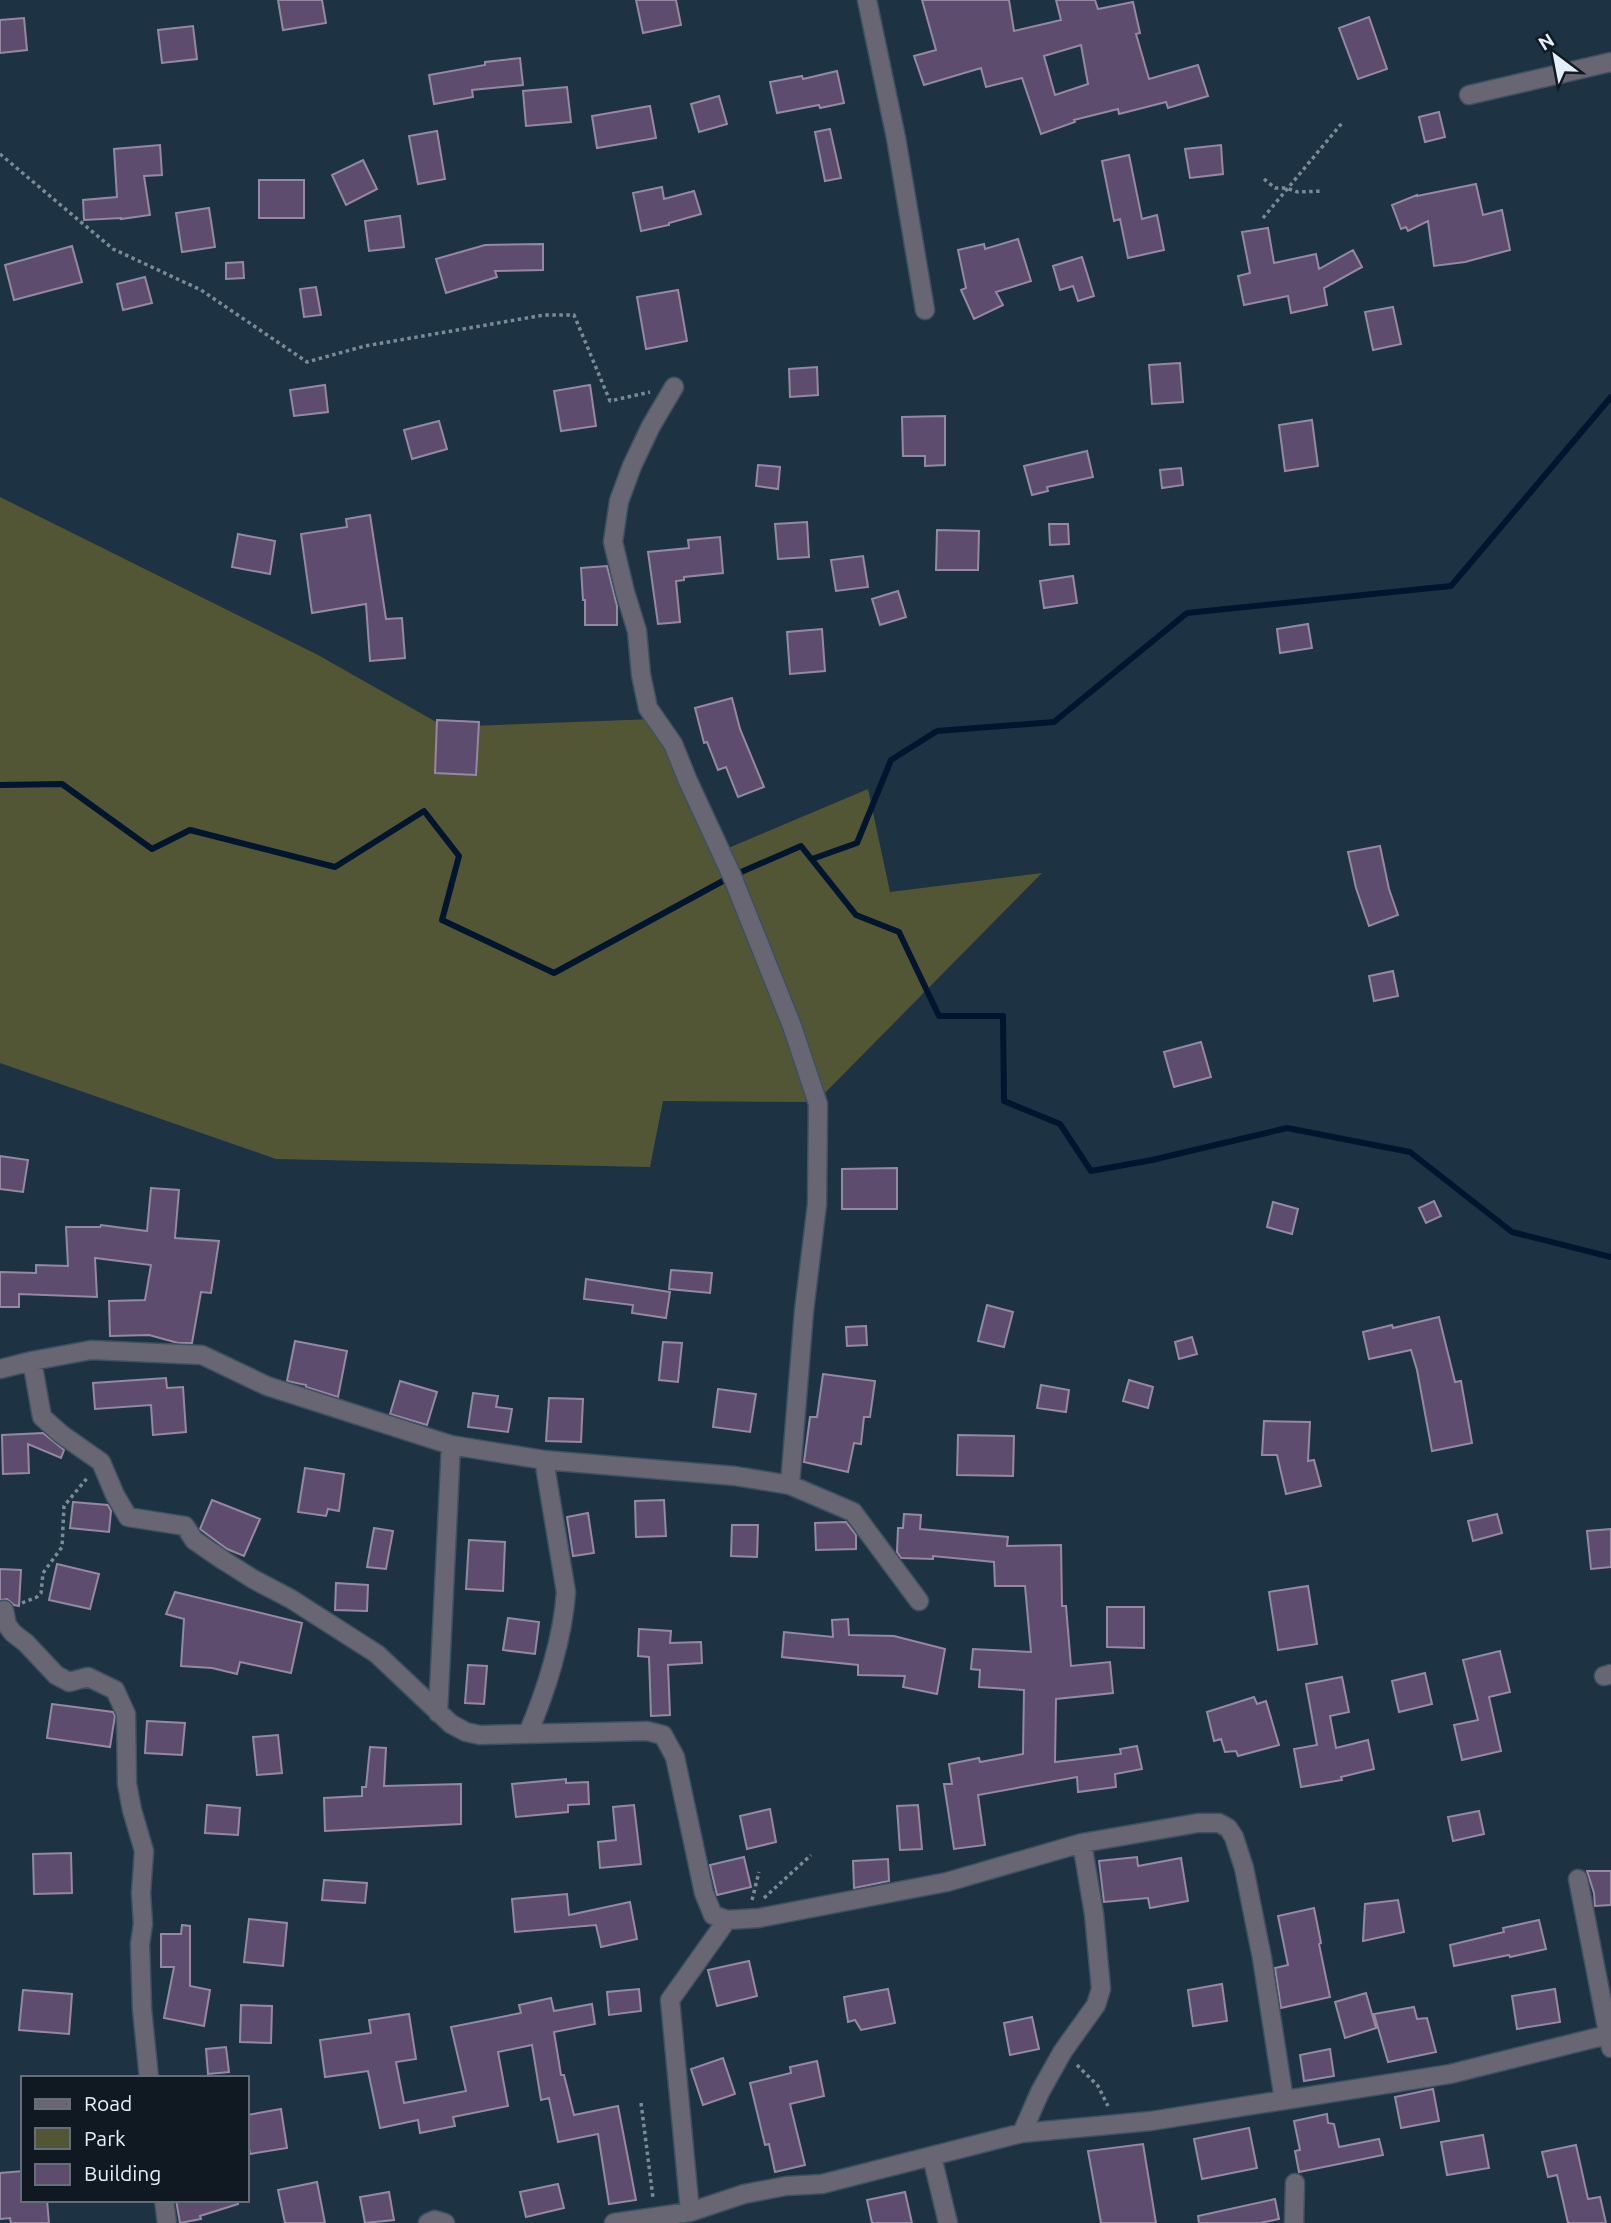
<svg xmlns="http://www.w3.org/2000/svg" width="1611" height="2223" font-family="Ubuntu,sans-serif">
<rect width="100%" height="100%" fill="#1d3343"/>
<path fill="#525635" d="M0 497 318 655 445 727 654 719 714 854 868 789 890 892 1042 873 816 1102 663 1101 650 1167 276 1159 0 1063Z"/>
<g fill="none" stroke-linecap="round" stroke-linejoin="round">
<path stroke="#00162f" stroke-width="6" d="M0 785 62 784 152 849 190 830 335 867 424 811 459 856 442 920 554 973 732 876 801 846 856 915 899 932 939 1016H1003L1004 1101 1060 1124 1091 1171 1152 1160 1287 1128 1410 1152 1512 1232 1611 1257
M812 859 857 843 891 760 937 731 1054 722 1187 613 1451 586 1611 397"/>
</g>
<path fill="#5e4c6f" stroke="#9588a2" stroke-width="2" fill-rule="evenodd" d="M278 0H322L326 23 283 30Z
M636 0H676L681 25 643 33Z
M922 0H1009L1014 31 1061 20 1056 0H1095L1098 9 1133 2 1140 33 1136 34 1149 79 1198 65 1208 96 1168 108 1166 102 1119 114 1118 109 1074 120 1075 122 1041 134 1022 78 986 87 981 68 924 85 914 56 936 50ZM1081 45 1088 84 1055 95 1044 56Z
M1369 17 1387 69 1358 79 1339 28Z
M24 18 27 50 0 53V20Z
M193 26 197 59 162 63 158 30Z
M520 58 523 85 472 90 473 97 434 104 429 75 485 65V62Z
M837 71 844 103 820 108 819 105 777 113 770 82 802 76 803 79Z
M567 87 571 122 526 126 523 91Z
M719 96 727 124 699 132 691 104Z
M650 106 656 138 597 148 592 116Z
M1439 112 1445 137 1425 142 1419 117Z
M830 129 841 178 825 181 815 132Z
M437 131 445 179 418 184 409 136Z
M160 145 162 175 144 176 150 215 121 219V218L84 220 83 200 117 197 114 149Z
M1221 145 1223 174 1190 178 1185 149Z
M1129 155 1142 219 1157 215 1164 250 1128 258 1120 219 1114 221 1102 161Z
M363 160 377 189 346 205 332 175Z
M259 180H304V218H259Z
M1476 184 1483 215 1502 210 1510 250 1465 262 1434 266 1428 221 1408 231 1406 227 1401 229 1392 205 1417 195V196Z
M662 187 664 199 694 191 701 214 669 223V225L641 231 633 193Z
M209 208 215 247 182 252 176 213Z
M400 216 404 247 369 251 365 221Z
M1268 228 1274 263 1316 254 1319 269 1353 250 1362 267 1324 288 1327 305 1291 313 1288 296 1244 305 1238 276 1250 273 1242 232Z
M1018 239 1031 281 996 292 1003 305 974 319 961 290 966 288 958 250 984 244 985 249Z
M543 244V270L495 271 497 277 446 293 436 259 485 245Z
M72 246 82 282 14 300 5 265Z
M1082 257 1094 296 1078 301 1073 286 1060 290 1053 266Z
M243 262 244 278 226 279V263Z
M145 277 152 303 123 310 117 284Z
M316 287 321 315 304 317 300 289Z
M678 290 687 341 646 349 637 297Z
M1393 307 1401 344 1373 350 1365 312Z
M1180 363 1183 402 1152 404 1149 365Z
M817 367 818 395 790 397 789 369Z
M325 385 328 412 294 416 290 390Z
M590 385 596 426 561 431 554 391Z
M945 416V465L925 466V456H903L902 417Z
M1312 420 1318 466 1285 471 1279 425Z
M439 421 447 449 412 459 404 430Z
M1087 451 1093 477 1047 487 1048 491 1032 495 1024 466Z
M758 465 780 467 778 489 756 486Z
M1181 468 1183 485 1162 488 1160 470Z
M370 515 386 619 402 618 405 658 370 661 366 604 312 613 301 534 347 527 346 519Z
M807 522 809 557 778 559 775 524Z
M1049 524H1068L1069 544 1050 545Z
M937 530 979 531 978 570H936Z
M238 534 275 541 270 574 232 567Z
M720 537 723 573 684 577V580L676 581 680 622 658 624 648 552 689 548 688 540Z
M863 556 868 587 836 591 831 560Z
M607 566 617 606V625H585V600H583L581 568Z
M1073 576 1077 603 1044 608 1040 581Z
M898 591 906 617 880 625 872 599Z
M1308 624 1312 648 1280 653 1277 629Z
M822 629 825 671 790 674 787 632Z
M732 698 740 729 764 787 738 797 726 767 718 770 707 742 704 743 695 708Z
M437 720 479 722 476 775 435 773Z
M1380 846 1389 889 1398 915 1369 926 1356 888 1348 852Z
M1393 971 1398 996 1374 1001 1369 976Z
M1201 1042 1211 1077 1174 1087 1164 1052Z
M0 1156 28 1160 23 1192 0 1189Z
M897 1168V1209H842V1169Z
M151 1188 179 1190 175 1238 219 1241 211 1293 201 1292 192 1343H178L149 1335 110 1336 109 1301 145 1300 151 1265 95 1258 97 1297 19 1294V1307H0V1272L36 1273V1265L68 1266 66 1227H100L101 1225 147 1231Z
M1434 1201 1441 1216 1426 1223 1419 1208Z
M1273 1202 1298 1209 1292 1234 1267 1227Z
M671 1270 712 1273 710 1293 669 1289Z
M586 1279 670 1292 666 1318 632 1313 633 1305 584 1299Z
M987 1305 1013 1312 1004 1347 978 1341Z
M1439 1317 1455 1382 1461 1381 1472 1443 1432 1451 1417 1370 1411 1350 1369 1359 1363 1332 1392 1325 1393 1328Z
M866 1326 867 1345 847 1346 846 1327Z
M1192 1337 1197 1354 1179 1359 1175 1342Z
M295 1341 347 1351 338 1397 306 1387V1385L287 1381Z
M663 1342 682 1343 678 1382 659 1380Z
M823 1374 875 1381 870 1417H864L861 1444 854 1443 848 1472 804 1462 810 1417H817Z
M166 1378 167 1388 183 1387 186 1432 153 1435 151 1405 95 1409 93 1383Z
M1129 1380 1153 1387 1148 1408 1123 1401Z
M400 1381 437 1392 427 1425 390 1414Z
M1041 1385 1069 1390 1066 1412 1037 1408Z
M718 1389 756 1394 750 1432 713 1427Z
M473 1393 498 1396 496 1407 512 1409 508 1432 468 1427Z
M549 1398 583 1399 581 1442 546 1441Z
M1264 1421 1310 1422 1308 1461 1314 1460 1321 1486 1286 1494 1277 1455H1262Z
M43 1433 64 1450 61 1458 28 1444 29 1473 3 1474 2 1435Z
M958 1435 1014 1436 1013 1476 957 1475Z
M305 1468 344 1474 339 1511 328 1509 326 1516 298 1512Z
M212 1500 260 1519 244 1556 227 1549 200 1529Z
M664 1500 666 1536 636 1537 635 1501Z
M73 1502 108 1505 111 1511 109 1532 70 1528Z
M588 1513 594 1553 573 1556 567 1517Z
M904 1514 921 1515 920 1529 1008 1537 1007 1546 1061 1545 1062 1606H1066L1071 1666 1110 1662 1113 1693 1056 1699 1055 1762 1121 1754 1120 1749 1137 1746 1142 1769 1115 1774 1116 1787 1078 1792 1077 1777 978 1795 985 1845 954 1849 944 1784H952L949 1764 979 1758 980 1762 1023 1754 1024 1690 979 1687 980 1670 971 1669 973 1649 1031 1652 1025 1586H995L994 1562 933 1556V1559L901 1558 897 1552 898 1528H903Z
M1497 1514 1502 1533 1473 1541 1468 1521Z
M846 1522 856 1535V1549L816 1550 815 1523Z
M732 1525H758L757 1557 731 1556Z
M374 1528 393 1531 386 1569 367 1567Z
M1611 1529V1567L1591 1569 1587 1531Z
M469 1540 505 1542 503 1591 466 1589Z
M57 1564 99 1574 90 1609 49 1600Z
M0 1569 21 1570 19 1606 14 1605 7 1599 0 1600Z
M336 1583 368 1585 367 1611 335 1610Z
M1308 1586 1317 1644 1278 1650 1269 1592Z
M175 1592 302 1623 291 1673 240 1662 237 1674 212 1668 181 1666 184 1619 166 1614Z
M1107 1607H1144V1648L1107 1647Z
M508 1618 539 1622 535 1654 503 1650Z
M848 1619 849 1635 894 1636 945 1649 937 1694 903 1687 905 1676 858 1675V1665L782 1657 784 1632 833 1637 832 1620Z
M639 1629 671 1631 670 1643 701 1642 702 1663 668 1665 670 1715 651 1716 649 1657 638 1656Z
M1500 1651 1510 1692 1489 1697 1501 1751 1462 1760 1454 1725 1478 1720 1463 1660Z
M468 1665 487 1666 484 1704 465 1703Z
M1425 1673 1432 1704 1399 1712 1392 1681Z
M1342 1677 1349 1712 1330 1716 1336 1748 1368 1740 1374 1769 1341 1777 1342 1780 1301 1787 1294 1749 1317 1745 1306 1684Z
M1254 1697 1257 1704 1266 1701 1279 1745 1238 1756 1236 1751 1225 1752 1221 1739 1214 1741 1207 1712Z
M52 1704 113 1712 115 1716 110 1747 47 1738Z
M147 1721 185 1723 182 1755 145 1753Z
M278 1735 282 1773 257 1775 253 1737Z
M370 1747 386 1748 384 1786 461 1784V1824L325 1831 324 1798 362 1796V1787H366Z
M566 1779V1783L588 1782 589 1804 568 1805V1812L516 1817 512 1784Z
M207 1805 240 1808 238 1835 205 1833Z
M634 1805 641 1864 600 1868 598 1842 616 1840 613 1807Z
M918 1805 922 1849 900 1850 897 1806Z
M770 1809 776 1842 747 1849 740 1816Z
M1479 1811 1484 1834 1453 1841 1448 1817Z
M71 1853 72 1893 34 1894 33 1854Z
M744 1857 751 1887 717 1895 710 1865Z
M1137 1857 1138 1866 1181 1858 1188 1901 1150 1908 1148 1898 1104 1902 1099 1861Z
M888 1859 889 1881 854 1888 853 1861Z
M1587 1871H1611V1905L1595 1906 1594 1893Z
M324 1880 367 1883 365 1903 322 1900Z
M567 1894 569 1915 630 1902 637 1939 601 1947 596 1925 515 1932 512 1899Z
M1398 1900 1404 1932 1363 1941 1365 1904Z
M1314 1908 1321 1943 1319 1944 1330 1997 1281 2008 1275 1968 1288 1965 1278 1916Z
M249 1919 287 1923 283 1966 244 1962Z
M1539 1920 1546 1949 1510 1957 1509 1955 1454 1966 1450 1945 1504 1932 1503 1928Z
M182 1925 190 1926V1986L210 1990 204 2026 164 2018 174 1967H161V1934H181Z
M749 1961 757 1996 717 2006 708 1970Z
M1222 1984 1227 2021 1193 2026 1188 1990Z
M639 1989 641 2011 609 2015 607 1992Z
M888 1989 895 2023 861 2030 855 2020 848 2022 844 1997Z
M1555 1989 1560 2022 1517 2029 1512 1996Z
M23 1990 72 1994 69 2034 19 2030Z
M1366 1993 1376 2028 1345 2038 1335 2002Z
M551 1998 554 2011 592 2004 595 2024 554 2032 561 2075H564L574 2115 618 2106 636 2200 609 2204 598 2134 558 2142 549 2098 541 2100 532 2045 498 2052 508 2106 453 2117 455 2126 420 2133 418 2120 380 2128 368 2071 325 2077 320 2040 371 2033 369 2020 409 2014 416 2059 396 2062 404 2103 466 2091 451 2027 521 2013 519 2005Z
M241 2005 272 2006 271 2043 240 2042Z
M1414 2007 1417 2019 1427 2018 1436 2052 1388 2062 1374 2014Z
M1032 2017 1039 2049 1010 2055 1004 2023Z
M226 2047 229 2072 208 2074 206 2049Z
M1330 2049 1334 2076 1304 2081 1300 2055Z
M723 2058 735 2094 703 2105 691 2069Z
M817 2061 824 2096 790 2104 805 2165 775 2172 769 2144 765 2145 750 2083 791 2073 790 2067Z
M1433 2089 1439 2121 1401 2128 1395 2097Z
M281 2109 287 2148 250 2154 247 2136V2115Z
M1327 2114 1328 2123 1334 2124 1339 2147 1379 2139 1383 2155 1299 2172 1295 2151 1300 2150 1294 2121Z
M1249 2128 1257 2168 1202 2179 1194 2139Z
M1483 2135 1489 2168 1447 2175 1441 2142Z
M1143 2144 1156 2223H1101L1088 2151Z
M1576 2145 1588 2199 1600 2197 1606 2223H1568L1557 2175 1548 2177 1542 2152Z
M23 2171V2200H47L49 2223H11L10 2218 0 2219V2173Z
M317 2182 325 2223H285L278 2190Z
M558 2184 564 2208 526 2217 520 2192Z
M389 2192 394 2220 365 2223 360 2197Z
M905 2192 912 2223H872L867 2200Z
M1275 2199 1279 2219 1260 2223H1199L1198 2216Z
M176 2200H237L238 2204 200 2216 201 2219 180 2223Z"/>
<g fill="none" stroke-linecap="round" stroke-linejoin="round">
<defs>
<path id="minor" d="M867 0 896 138 925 310
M1469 95 1611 62
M674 387 651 426 632 466 619 501 613 542 625 592 637 631 641 675 648 708 673 744 688 781 732 876 792 1026 818 1104 817 1204 804 1311 790 1485
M32 1361 42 1417 61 1434 101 1462 115 1495 128 1517 185 1526 194 1540 223 1560 253 1579 291 1599 377 1654 451 1724 466 1732 480 1735 647 1731 663 1735 675 1757 704 1893 713 1915 727 1920 759 1918 947 1882 1082 1843 1198 1823H1219L1228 1828 1234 1837 1244 1868 1262 1958 1284 2100
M0 1369 32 1361 91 1350 202 1355 267 1386 451 1445 544 1460 735 1476 790 1485 853 1512 919 1601
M4 1610 7 1625 13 1633 26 1643 56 1675 69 1682 88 1677 115 1690 126 1714 127 1784 132 1810 144 1851 141 1893 143 1924 140 1944 142 2009 149 2078
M1604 1676 1611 1674
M438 1713 451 1445
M528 1733C546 1692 563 1637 566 1592L544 1460
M1578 1879 1611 2048
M1022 2133 1040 2092 1063 2051 1096 2005 1101 1989 1094 1914 1082 1843
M932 2157 948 2223
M164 2200 167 2223
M690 2212 670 2000 727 1920
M428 2223 435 2220 445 2223
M614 2223 690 2212 744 2194 786 2186 822 2184 1022 2133 1151 2121 1450 2074 1611 2034
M1294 2223 1295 2183"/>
</defs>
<use href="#minor" stroke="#3d5160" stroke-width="21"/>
<path stroke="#798a98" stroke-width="3.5" stroke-dasharray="3.5 3.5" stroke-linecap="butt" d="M0 154 113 249 201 290 307 362 365 346 544 315H574L610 401 650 392
M1264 179 1275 188H1286L1298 192 1323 191
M1263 218 1342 123
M22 1603 37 1597 41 1593 43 1573 62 1547 64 1506 88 1477
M764 1898 811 1855
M752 1900 759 1872
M1077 2065 1098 2086 1108 2106
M641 2103 653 2198"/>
<use href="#minor" stroke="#686672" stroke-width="18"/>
</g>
<rect x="21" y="2076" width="228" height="126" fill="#101921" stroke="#646f78" stroke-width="2"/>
<rect x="35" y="2099" width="35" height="10" fill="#686672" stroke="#646f78" stroke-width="2"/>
<text x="84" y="2111" font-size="21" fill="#e3f0fb">Road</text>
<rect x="35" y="2128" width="35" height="21" fill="#525635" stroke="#646f78" stroke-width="2"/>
<text x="84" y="2146" font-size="21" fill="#e3f0fb">Park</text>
<rect x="35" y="2164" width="35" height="21" fill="#5e4c6f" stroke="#646f78" stroke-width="2"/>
<text x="84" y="2181" font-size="21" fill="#e3f0fb">Building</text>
<g transform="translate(1555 56) rotate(328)" stroke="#101921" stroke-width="5" paint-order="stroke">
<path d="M0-5L12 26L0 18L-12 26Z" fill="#e3f0fb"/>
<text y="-10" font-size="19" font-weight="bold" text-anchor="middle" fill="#e3f0fb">N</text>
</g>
</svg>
